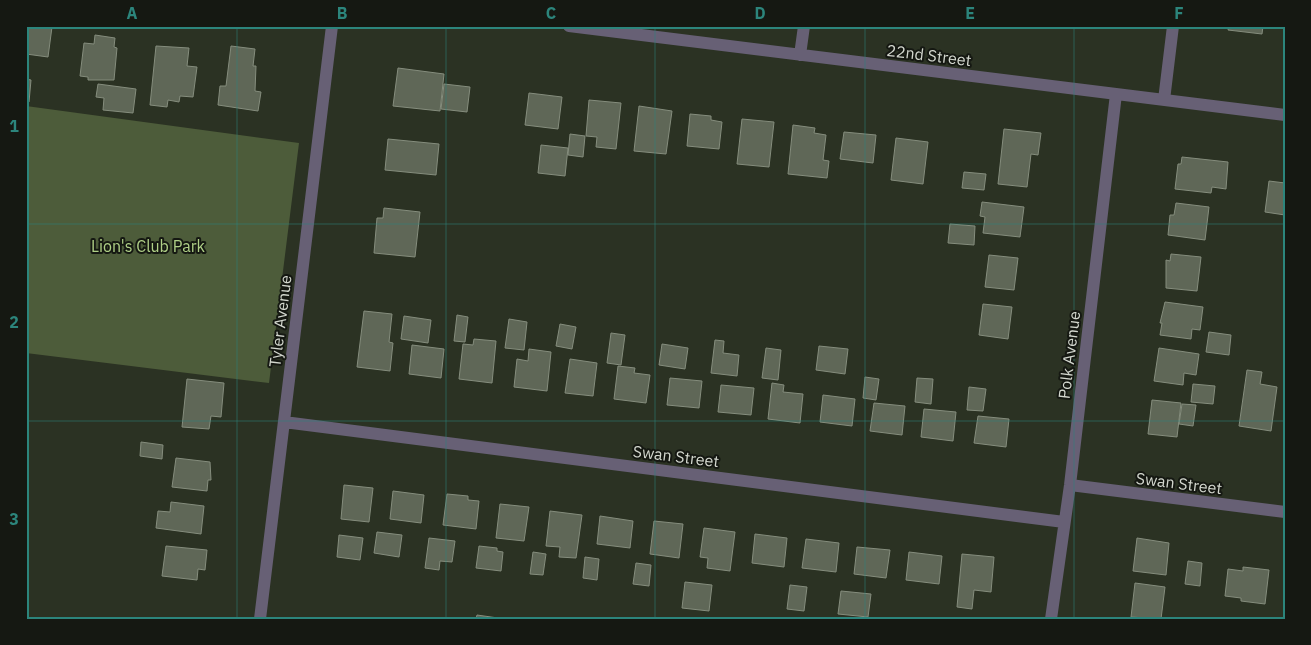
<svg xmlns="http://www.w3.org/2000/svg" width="1311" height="645" font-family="'IBM Plex Sans',sans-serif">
<rect width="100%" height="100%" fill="#2b3223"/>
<path fill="#4d5c3a" d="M26 106 299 143 269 383 26 353Z"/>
<path fill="#5f6757" stroke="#858d7d" d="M32 26 52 27 48 57 26 54V27Z
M1229 26H1263L1262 34 1228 30Z
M95 35 115 38 114 47 117 48 114 80H88V77L80 76 84 43 94 44Z
M156 46 189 48 187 66 197 67 193 97 180 96 179 102 168 100 167 107 150 105Z
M231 46 255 49 253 66H256L255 91 261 92 258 111 218 105 220 86H226Z
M398 68 444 74 440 111 393 106Z
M26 79 31 80 29 102H26Z
M98 84 136 89 133 113 103 110 104 98 96 97Z
M444 84 470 87 467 112 441 109Z
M529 93 562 97 558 129 525 125Z
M589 100 621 103 616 149 596 147 597 137 586 136Z
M639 106 672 111 666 154 634 151Z
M690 114 711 116V120L722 122 719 149 687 146Z
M742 119 774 122 769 167 737 164Z
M793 125 815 128 814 133 826 135 823 160 829 161 827 178 788 174Z
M1004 129 1041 133 1038 155 1031 154 1027 187 998 184Z
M844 132 876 135 873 163 840 159Z
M570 134 585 136 583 157 568 155Z
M896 138 928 142 923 184 891 180Z
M388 139 439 144 436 175 385 170Z
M541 145 568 148 565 176 538 173Z
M1182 157 1228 162 1226 189 1212 187 1211 193 1175 189 1178 164H1181Z
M964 172 986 174 984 190 962 188Z
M1269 181 1285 183V215L1265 212Z
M982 202 1024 207 1020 237 983 233 985 217 980 216Z
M1176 203 1209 207 1205 240 1168 235 1170 215H1174Z
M384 208 420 212 415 257 374 253 377 218H383Z
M950 224 975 226 974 245 948 243Z
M1171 254 1201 257 1197 291 1166 288V260L1170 261Z
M989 255 1018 258 1014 290 985 287Z
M1165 302 1203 307 1200 330 1192 329 1191 339 1160 335 1162 323H1160Z
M983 304 1012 307 1008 339 979 335Z
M364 311 392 314 389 342 393 343 390 371 357 367Z
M457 315 468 317 465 342 454 341Z
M404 316 431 320 428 343 401 339Z
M509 319 527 322 524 350 505 348Z
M560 324 576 327 572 349 556 346Z
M1209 332 1231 335 1229 355 1206 352Z
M611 333 625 335 621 365 607 363Z
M474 339 496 341 492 383 459 379 463 344 473 345Z
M715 340 724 341 723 353 739 355 737 376 711 373Z
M662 344 688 348 685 369 659 365Z
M412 345 444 349 441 378 409 374Z
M819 346 848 349 845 374 816 370Z
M766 348 781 350 778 380 762 378Z
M1159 348 1199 354 1196 375 1184 373 1183 385 1154 381Z
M529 349 551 352 547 391 514 387 517 359 528 361Z
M570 359 597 363 593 396 565 393Z
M618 366 635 368 634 373 650 375 646 403 614 399Z
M1247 370 1262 372 1260 384 1277 387 1271 431 1239 426Z
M865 377 879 379 876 400 863 398Z
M670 378 702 381 699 408 667 405Z
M917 378 933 379 931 404 915 402Z
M187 379 224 383 221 417 211 416 209 429 182 427Z
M772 383 784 385 783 392 803 394 800 423 768 419Z
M1193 384 1215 386 1213 404 1191 402Z
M721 385 754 388 751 415 718 412Z
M969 387 986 389 983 411 967 410Z
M823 395 855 399 852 426 820 422Z
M1152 400 1181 403 1177 437 1148 434Z
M874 403 905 406 902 435 870 431Z
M1182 404 1196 405 1193 426 1179 424Z
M924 409 956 412 953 441 921 437Z
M978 416 1009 419 1006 447 974 443Z
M141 442 163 445 162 459 140 456Z
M176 458 210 462 211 480H208L207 491 172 487Z
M344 485 373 488 369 522 341 519Z
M393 491 424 495 421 523 390 519Z
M447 494 468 496V500L479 501 476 529 443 525Z
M171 502 204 506 201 534 156 528 158 511 170 512Z
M500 504 529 507 524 541 496 538Z
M550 511 582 515 576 558 559 557 560 547 546 546Z
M600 516 633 521 630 548 597 544Z
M654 521 683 524 679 558 650 554Z
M704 528 735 532 730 571 707 568 708 558 700 557Z
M377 532 402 535 399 557 374 553Z
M755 534 787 538 784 567 752 563Z
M339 535 363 538 360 560 337 557Z
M429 538 455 541 452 562 440 561 439 570 425 568Z
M1137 538 1169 543 1166 575 1133 571Z
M806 539 839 543 836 572 802 568Z
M166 546 207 550 205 570 198 569 197 580 162 576Z
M479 546 497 548V551L503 552 501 571 476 568Z
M857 547 890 550 886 578 854 574Z
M533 552 546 554 543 575 530 574Z
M909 552 942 556 939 584 906 580Z
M962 554 994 557 991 592 974 590 972 609 957 607Z
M585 557 599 559 597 580 583 578Z
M1188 561 1202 563 1200 586 1185 584Z
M636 563 651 565 649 586 633 584Z
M1243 567 1269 570 1265 604 1241 601V598L1225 596 1228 569 1243 571Z
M685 582 712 585 709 611 682 608Z
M1135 583 1165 587 1161 619 1131 617Z
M790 585 807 587 804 611 787 609Z
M841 591 871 594 868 617 838 614Z
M477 615 505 619H476Z"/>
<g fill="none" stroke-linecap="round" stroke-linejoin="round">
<path stroke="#676075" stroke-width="12" d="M569 26 1285 115
M800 55 804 26
M1164 100 1173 26
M284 422 1064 522
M1070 485 1285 512
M260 619 332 26
M1051 619 1070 485 1116 94"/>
</g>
<path fill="none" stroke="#2c857c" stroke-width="1" stroke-opacity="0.55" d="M237 26V619M446 26V619M655 26V619M865 26V619M1074 26V619M26 224H1285M26 421H1285"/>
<g text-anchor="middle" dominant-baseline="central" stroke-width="4" stroke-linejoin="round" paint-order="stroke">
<g font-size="16" fill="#d3d7ce" stroke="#151812">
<text transform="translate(929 55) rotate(7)">22nd Street</text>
<text transform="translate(280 321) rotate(-83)">Tyler Avenue</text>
<text transform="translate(1069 355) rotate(-83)">Polk Avenue</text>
<text transform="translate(676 456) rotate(7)">Swan Street</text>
<text transform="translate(1179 483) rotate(7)">Swan Street</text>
</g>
<g font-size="16" fill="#b0d087" stroke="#151812">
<text x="148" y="246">Lion's Club Park</text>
</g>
</g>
<rect width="1311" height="645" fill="none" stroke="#151812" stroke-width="55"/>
<rect x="28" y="28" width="1256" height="590" fill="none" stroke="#2c857c" stroke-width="2"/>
<g font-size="16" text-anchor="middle" font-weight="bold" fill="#2c857c">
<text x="132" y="19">A</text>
<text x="342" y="19">B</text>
<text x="551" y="19">C</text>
<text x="760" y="19">D</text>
<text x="970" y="19">E</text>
<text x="1179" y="19">F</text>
<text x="14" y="132">1</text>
<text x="14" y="328">2</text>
<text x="14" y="525">3</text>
</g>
</svg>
